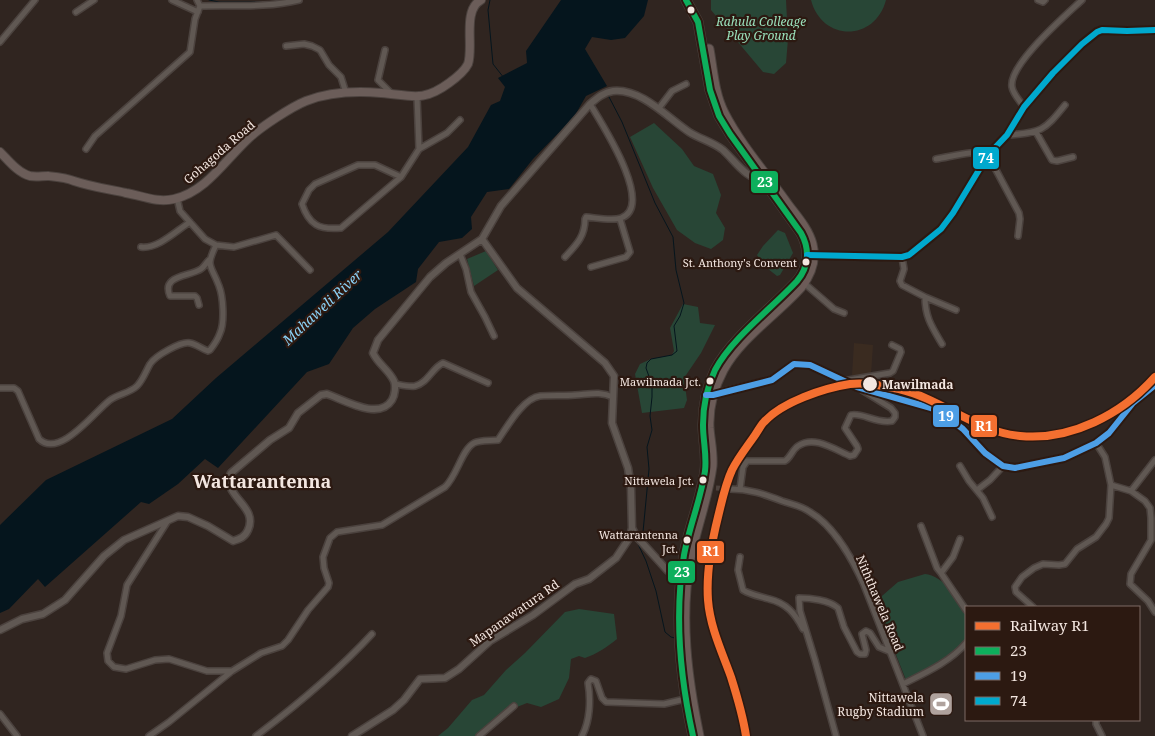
<svg xmlns="http://www.w3.org/2000/svg" width="1155" height="736" font-family="'Noto Serif',serif">
<rect width="100%" height="100%" fill="#302520"/>
<path fill="#3a2b20" d="M854 343 873 345 871 375H852Z"/>
<path fill="#284636" d="M711 0H786L788 39 786 63 774 74 763 72 711 10Z
M811 0H886C875 42 822 42 811 0Z
M654 123 682 149 694 166 713 174 721 195 716 213 725 228 723 240 711 249 695 243 677 230 653 188 630 137Z
M778 230 785 233 793 253 780 275 777 276 763 265 757 255 763 246Z
M486 251 498 270 474 286 467 259Z
M683 304 698 307 700 323 715 325 701 353 684 378 687 400 684 408 642 413 635 374 640 364 651 359 672 355 674 351 670 328Z
M925 574C942 575 964 601 966 618 967 626 966 634 966 642L954 654 906 680 875 602 898 582Z
M579 609 614 614 617 639C607 647 597 654 585 658L579 656 571 659 569 678 559 699 541 707 527 703 512 709 477 736H438L448 728 472 700 484 695 506 670 525 653 565 612Z"/>
<path fill="#05151d" d="M561 0H648L644 16 625 38 611 40 592 37 585 49 607 86 586 96 574 117 533 159 509 189 487 192 471 217 472 229 462 238 439 242 418 269 416 282 375 309 353 328 329 364 307 372 218 468 205 459 178 484 149 504 141 502 45 587 38 579 9 609 0 613V525L46 480 172 419 216 378 388 232 468 147 491 105 500 101 505 87 498 78 527 63 526 51Z"/>
<g fill="none" stroke-linecap="round" stroke-linejoin="round">
<path stroke="#05151d" stroke-width="1" d="M209 0 219 2H275
M490 0 488 10 493 64 504 78
M608 95 622 122 655 203 673 237 676 270 684 303 680 316 674 326 677 351 672 355 651 359 647 363 646 368 652 385V397L650 416 652 430 647 447 649 469 643 532 641 538
M639 542 638 544 646 561 656 591 665 632 671 637 675 638"/>
<path stroke="#4d423d" stroke-width="5" stroke-dasharray="5 2.5" stroke-linecap="butt" d="M716 488 730 489"/>
<defs>
<path id="minor" d="M172 0 198 12
M1038 0 1043 2 1045 0
M200 6C232 5 267 8 299 0
M76 12 94 0
M0 42 35 0
M286 46 304 44 312 46 320 50 329 65 341 77 346 93
M385 50 378 80 392 94
M1024 107C1020 101 1013 94 1012 87 1008 65 1066 15 1082 0
M659 108 672 91 686 84
M1036 132 1052 160 1057 161 1073 157
M1007 135C1041 133 1044 131 1065 105
M86 149 95 136 190 52 195 19 200 6 197 0
M419 149 447 133 460 120
M936 159C951 157 974 149 988 155L1019 213 1020 219 1018 236
M401 177 375 165H358L315 184 309 190 302 204C309 225 319 230 341 228L401 177 419 149 417 97
M177 198 180 211 205 239 216 245 234 247 276 235 310 270
M141 247C158 249 176 231 190 222
M460 254 466 269 471 292 485 317 494 336
M565 257C576 245 585 237 585 219L586 217C597 218 612 221 621 218 656 206 600 121 590 104
M902 257 904 269 900 281 902 285 925 297 956 310
M591 267 626 257 630 252 620 219
M804 283 834 309 844 313
M925 297C925 317 932 327 942 344
M199 305 197 298 195 296H170C161 275 189 277 201 269 204 267 206 263 209 260
M843 381 890 373 893 371 901 352 900 349 892 345
M395 384C401 385 409 387 415 386 428 383 432 368 443 363L488 383
M0 388H14L18 391 39 439C60 459 95 411 110 400 118 394 130 393 137 386 143 380 146 371 150 364 155 356 181 341 190 343 196 344 202 349 208 351L210 350C214 345 218 339 220 333 225 322 223 296 219 286 211 264 205 268 216 245
M960 466 969 481 983 498 992 517
M1111 485 1131 491 1145 501 1150 508 1151 518V540L1131 574 1130 584 1148 601 1155 612
M730 489C749 489 764 494 782 501 791 504 802 506 810 512 834 526 853 560 864 585L923 736
M740 489 743 467 747 461H785C791 457 792 450 798 446 814 435 834 449 850 456L854 455 858 449 857 446 845 428 851 415C862 412 876 424 892 421L895 417V413L891 408 862 390
M977 490 990 480 1003 466
M1131 491 1155 460
M167 522 127 585 121 616 107 653 108 661 114 667 126 669 155 660 169 659 207 671H232
M921 526 937 568 941 573
M960 539 953 557 941 573 966 610
M740 557 738 570 743 590C751 595 759 596 769 599 786 603 795 613 803 629
M1033 607 1016 592 1015 587 1022 577 1034 568 1043 564 1059 565 1065 564 1077 549 1096 537 1106 524 1109 518 1111 485 1105 457 1096 443
M903 684C925 673 950 662 966 643
M0 714 17 736
M1096 720V724L1102 736
M149 736 169 722 232 671 261 653 282 646 288 640 308 610 328 587 329 583 324 568 323 557 330 538 337 532 382 525 445 487C457 476 462 449 474 443 480 440 491 441 498 440 507 427 523 398 540 396 552 395 564 396 575 395 590 394 600 391 613 397
M256 736C297 705 337 672 372 634
M479 736 514 706
M582 736C590 721 591 700 588 683L591 679 596 681 602 698 606 702 664 704 685 699
M836 736 815 660 800 611 799 598C810 598 829 600 838 608L844 627 857 652 860 654H865L866 650 862 634 866 631 870 633 879 647 891 652"/>
<path id="tertiary" d="M482 239 517 288 605 363 614 376 612 423 628 468 631 488 632 528 636 536 667 570 682 582
M811 255 902 257 909 255 941 229 953 213 988 155 1007 135 1024 107 1053 73 1082 44 1097 32 1102 30 1127 31 1155 30
M710 395 772 380 794 364 810 365 857 387 931 408 943 414 963 429 985 453 996 461 1003 466 1015 468 1064 458 1096 443 1109 433 1133 403 1155 385
M0 630 22 619 43 614 65 600 104 556 124 540 178 516 188 517 208 526 233 541C240 539 245 537 248 530 257 510 234 501 229 484 227 480 229 477 231 473L270 440 289 428 298 413 321 395 327 394C344 400 379 421 392 400 395 395 396 386 394 381 389 370 378 364 373 353L378 340 430 277 446 263 482 239 501 206 590 104C597 98 604 92 613 91 641 88 668 118 689 132 700 139 713 142 723 150 736 162 746 179 765 181
M352 736 393 710 404 700 420 679 445 678 459 669 490 641 533 615 575 584 589 579 616 558 630 537 632 528"/>
<path id="primary" d="M0 152C8 160 18 173 30 176 36 177 42 176 48 176 57 177 67 178 74 181 92 187 108 189 126 193 143 196 157 203 174 199 206 192 226 159 249 138 261 127 291 107 306 101 329 92 357 91 381 93 411 95 422 103 449 83 456 78 464 72 468 64 474 47 462 10 481 0"/>
<path id="trunk" d="M686 0 698 22 710 90 719 116 730 134 801 233C810 249 809 267 797 281 772 308 732 338 715 370 707 387 703 406 703 425 703 441 707 455 705 471 701 499 689 527 684 555 674 616 680 677 693 736
M699 736C687 678 679 617 690 559 696 527 708 498 712 466 713 453 710 441 709 428 708 408 714 387 723 370 740 338 777 314 801 287 811 274 816 260 812 244 808 229 797 217 788 205 767 175 741 146 724 113 714 94 713 71 709 49"/>
</defs>
<use href="#minor" stroke="#4b423e" stroke-width="8"/>
<use href="#tertiary" stroke="#4b423e" stroke-width="9"/>
<use href="#primary" stroke="#4b423e" stroke-width="10"/>
<use href="#trunk" stroke="#4b423e" stroke-width="11"/>
<use href="#minor" stroke="#605853" stroke-width="5"/>
<use href="#tertiary" stroke="#605853" stroke-width="6"/>
<use href="#primary" stroke="#6b5d59" stroke-width="8"/>
<use href="#trunk" stroke="#6c5c58" stroke-width="9"/>
<defs>
<path id="bus-1" d="M686 0 698 22 710 90 719 116 730 134 801 233C810 249 809 267 797 281 772 308 732 338 715 370 707 387 703 406 703 425 703 441 707 455 705 471 701 499 689 527 684 555 674 616 680 677 693 736"/>
<path id="bus-2" d="M706 395H713L772 380 794 364 810 365 857 387 931 408 943 414 963 429 985 453 996 461 1003 466 1015 468 1064 458 1096 443 1109 433 1133 403 1155 385"/>
<path id="bus-3" d="M807 255 902 257 909 255 941 229 953 213 988 155 1007 135 1024 107 1053 73 1082 44 1097 32 1102 30 1127 31 1155 30"/>
</defs>
<use href="#bus-1" stroke="#2c1911" stroke-width="10"/>
<use href="#bus-2" stroke="#2c1911" stroke-width="10"/>
<use href="#bus-3" stroke="#2c1911" stroke-width="10"/>
<use href="#bus-1" stroke="#0daf5c" stroke-width="6"/>
<use href="#bus-2" stroke="#4d9ee5" stroke-width="6"/>
<use href="#bus-3" stroke="#00a9ce" stroke-width="6"/>
<defs>
<path id="rail-1" d="M746 736C743 716 737 696 731 677 722 652 710 627 708 600 706 572 711 545 718 517 722 501 725 485 732 470 738 458 746 448 753 438 757 433 760 426 764 422 782 402 824 388 850 384 867 382 883 386 899 389 942 399 976 432 1020 436 1071 441 1122 414 1155 377"/>
</defs>
<use href="#rail-1" stroke="#2c1911" stroke-width="11"/>
<use href="#rail-1" stroke="#f46f30" stroke-width="8"/>
</g>
<defs>
<symbol id="stadium-square" viewBox="-11 -11 22 22"><rect x="-9" y="-9" width="18" height="18" rx="4" fill="#afa29d" stroke="#2c1911"/><path d="M0-5a6.5 5 0 1 0 0 10a6.5 5 0 1 0 0-10ZM-3.5-1.8h7v3.6h-7Z" fill="#fff"/></symbol>
</defs>
<g fill-rule="evenodd">
<use href="#stadium-square" x="927" y="690" width="28" height="28"/>
</g>
<g fill="#f3e6e0" stroke="#2c1911" stroke-width="2">
<circle cx="691" cy="10" r="4.5"/>
<circle cx="806" cy="262" r="4.5"/>
<circle cx="710" cy="381" r="4.5"/>
<circle cx="870" cy="384" r="8"/>
<circle cx="703" cy="480" r="4.5"/>
<circle cx="687" cy="540" r="4.5"/>
</g>
<g text-anchor="middle" dominant-baseline="central" stroke-width="4.5" stroke-linejoin="round" paint-order="stroke">
<g font-size="11" fill="#f3e6e0" stroke="#2c1911" text-anchor="end">
<text x="797" y="262">St. Anthony's Convent</text>
<text x="701" y="381">Mawilmada Jct.</text>
<text x="694" y="480">Nittawela Jct.</text>
<text x="678" y="534">Wattarantenna<tspan x="678" dy="14">Jct.</tspan></text>
</g>
<g font-size="12" font-style="italic" fill="#99e0bb" stroke="#2c1911">
<text x="761" y="21">Rahula Colleage<tspan x="761" dy="14">Play Ground</tspan></text>
</g>
<g font-size="12" fill="#f3e6e0" stroke="#2c1911">
<text transform="translate(219 152) rotate(-41)">Gohagoda Road</text>
<text transform="translate(880 603) rotate(67)">Niththawela Road</text>
<text transform="translate(514 613) rotate(-35)">Mapanawatura Rd</text>
</g>
<g font-size="12" font-weight="bold" fill="#f3e6e0" stroke="#2c1911" text-anchor="start">
<text x="882" y="384">Mawilmada</text>
</g>
<g font-size="12" fill="#f3e6e0" stroke="#2c1911" text-anchor="end">
<text x="924" y="697">Nittawela<tspan x="924" dy="14">Rugby Stadium</tspan></text>
</g>
<g font-size="14" font-style="italic" fill="#8ad1f6" stroke="#2c1911">
<text transform="translate(322 307) rotate(-43)">Mahaweli River</text>
</g>
<g font-size="18" font-weight="bold" fill="#f3e6e0" stroke="#2c1911">
<text x="262" y="481">Wattarantenna</text>
</g>
</g>
<g stroke="#2c1911" stroke-width="2">
<rect x="972" y="146" width="28" height="24" rx="5" fill="#00a9ce"/>
<rect x="750" y="170" width="29" height="24" rx="5" fill="#0daf5c"/>
<rect x="932" y="404" width="28" height="24" rx="5" fill="#4d9ee5"/>
<rect x="970" y="414" width="28" height="24" rx="5" fill="#f46f30"/>
<rect x="696" y="540" width="29" height="24" rx="5" fill="#f46f30"/>
<rect x="667" y="560" width="29" height="24" rx="5" fill="#0daf5c"/>
</g>
<g font-size="14" text-anchor="middle" font-weight="bold" fill="#fff">
<text x="986" y="163">74</text>
<text x="765" y="187">23</text>
<text x="946" y="421">19</text>
<text x="984" y="431">R1</text>
<text x="711" y="556">R1</text>
<text x="682" y="577">23</text>
</g>
<rect x="965" y="606" width="175" height="115" fill="#2c1911" stroke="#7c6b64"/>
<rect x="975" y="622" width="25" height="8" fill="#f46f30" stroke="#7c6b64"/>
<text x="1010" y="631" font-size="15" fill="#f3e6e0">Railway R1</text>
<rect x="975" y="647" width="25" height="8" fill="#0daf5c" stroke="#7c6b64"/>
<text x="1010" y="656" font-size="15" fill="#f3e6e0">23</text>
<rect x="975" y="672" width="25" height="8" fill="#4d9ee5" stroke="#7c6b64"/>
<text x="1010" y="681" font-size="15" fill="#f3e6e0">19</text>
<rect x="975" y="697" width="25" height="8" fill="#00a9ce" stroke="#7c6b64"/>
<text x="1010" y="706" font-size="15" fill="#f3e6e0">74</text>
</svg>
